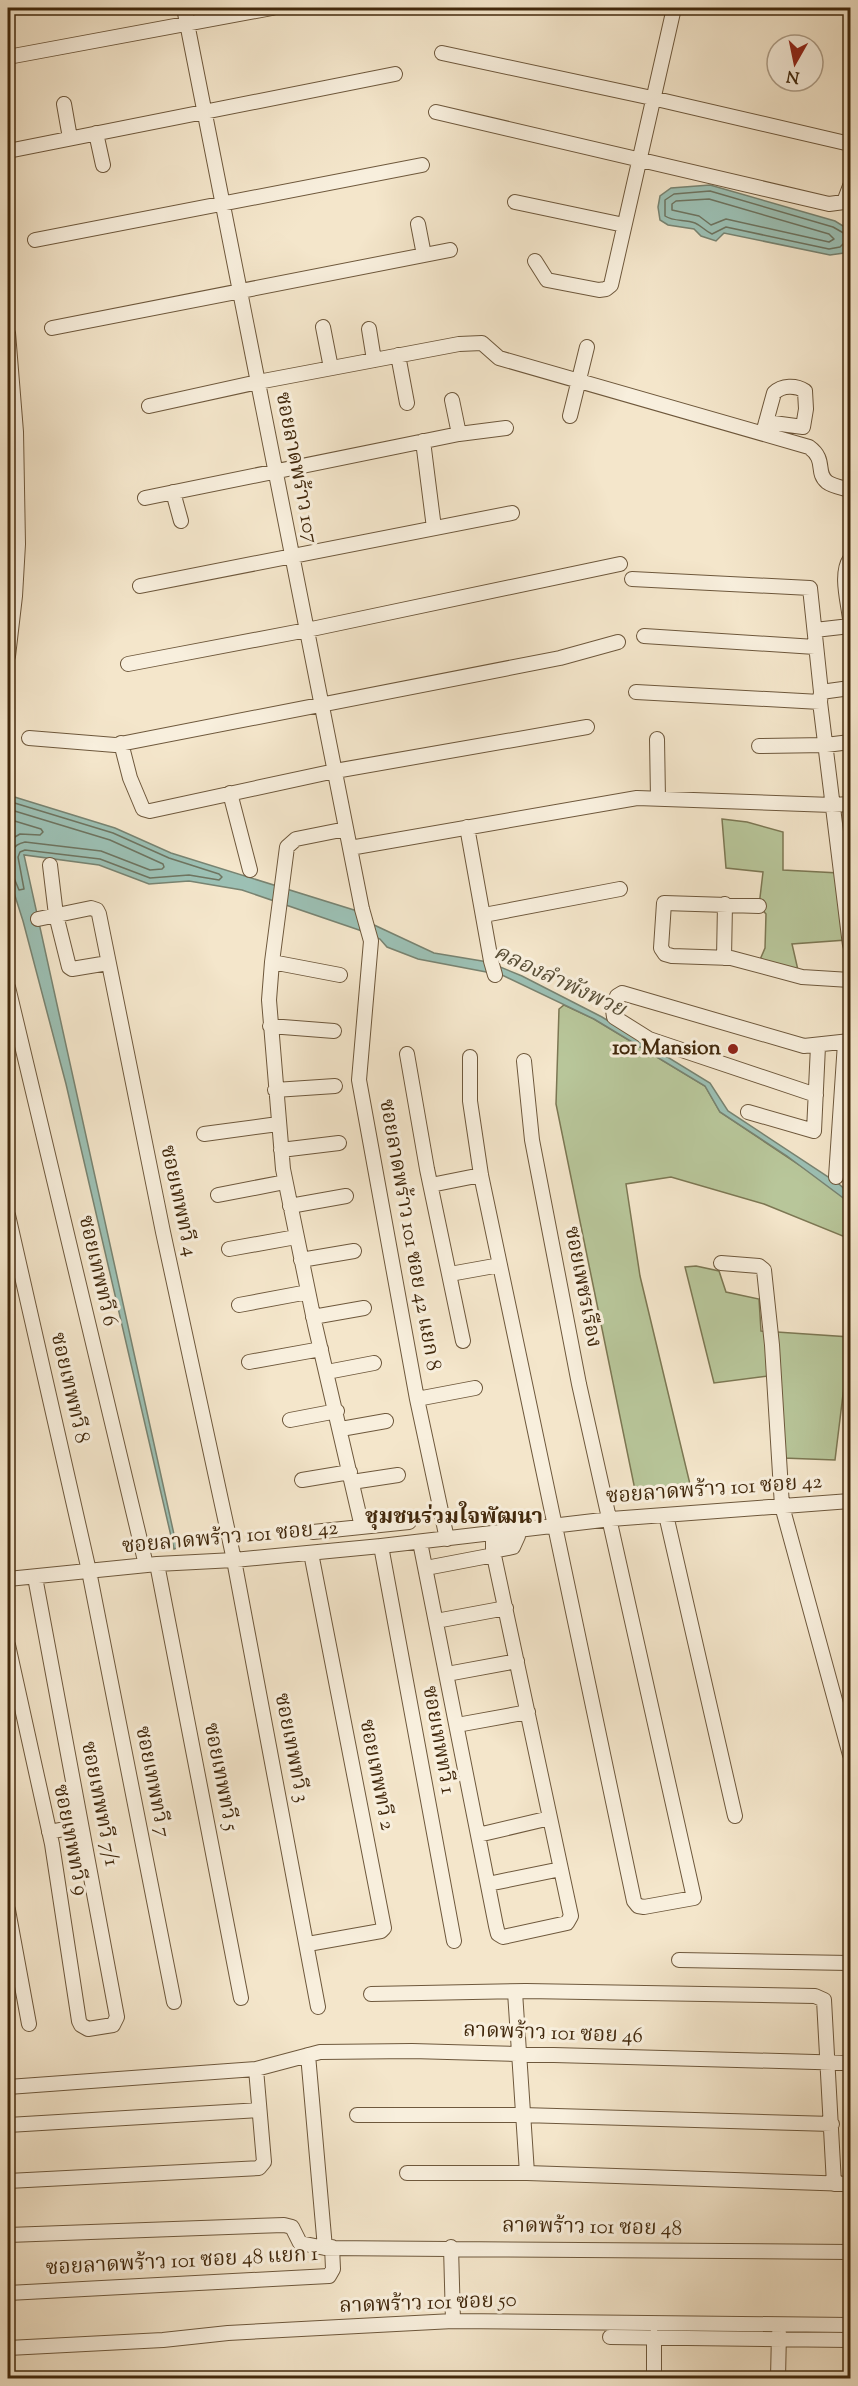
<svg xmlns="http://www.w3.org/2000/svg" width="858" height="2386" font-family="'Sorts Mill Goudy','Noto Serif Thai',serif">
<rect width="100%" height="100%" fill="#f4e6cb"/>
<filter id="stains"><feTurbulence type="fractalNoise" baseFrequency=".00333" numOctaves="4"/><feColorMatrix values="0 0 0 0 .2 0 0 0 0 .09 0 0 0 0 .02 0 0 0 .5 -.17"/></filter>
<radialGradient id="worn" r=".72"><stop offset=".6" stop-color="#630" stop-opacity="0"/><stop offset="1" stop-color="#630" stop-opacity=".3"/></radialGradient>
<path fill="#b8c69a" stroke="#7c7753" stroke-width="1.5" d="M722 819 747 822 783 832V870L839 873 846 940 792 944 798 970 759 962 765 948 766 914 759 906 763 872 726 868Z
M564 1005 594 1019 705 1086 720 1112 835 1189 850 1203V1239L764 1204 671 1177 626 1184 640 1276 690 1484 635 1490 556 1104 559 1009Z
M696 1266 719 1271 726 1292 759 1299 761 1331 850 1337 835 1460 783 1458 768 1376 714 1383 685 1267Z"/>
<path fill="#9cc0b4" stroke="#788371" stroke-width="1.5" d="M710 185 835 221 848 229 850 244 844 253 830 255 724 233 716 241 701 236 694 229 668 225 660 220 658 207 660 196 671 188Z
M8 795 115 828 171 853 354 910 372 924 434 953 488 962 522 976 602 1017 710 1083 728 1111 839 1184 850 1194V1203L787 1156 720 1112 705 1086 594 1019 502 975 418 959 387 947 380 939 359 930 242 890 189 881 149 884 99 865 24 855 177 1548 174 1549 66 1084 23 921 8 874Z"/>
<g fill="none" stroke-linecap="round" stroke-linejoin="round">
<path stroke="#6e7460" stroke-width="1.5" d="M710 191 833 227 847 235 848 239 840 247 829 249 726 227 712 234C705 231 702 226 695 223 685 219 674 222 665 216V200L674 194Z
M709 199 829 234 834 239 829 242 726 219 711 225 699 216 672 210V204L676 201Z
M8 801 113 833 169 858 219 874 222 877 219 880 189 875 150 878 100 859 25 850 20 852 18 857 24 889 19 890 14 878 8 876
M8 809 110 840 163 864 164 867 162 869 150 870 101 851 25 842C11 845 10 854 12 866L8 869
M8 819 41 829 43 832 40 835 20 834 8 841"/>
<defs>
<path id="minor" d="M184 8 362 909 371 941 359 1080 417 1399 447 1539
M442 53 652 98 850 144
M8 57 272 8
M64 104 70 138
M436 112 829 204 844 202 850 186
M96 133 103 165
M8 151 395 74
M515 202 624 225
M418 224 424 255
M35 240 422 165
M535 261 547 280 599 290 606 289 611 285 674 8
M323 327 331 368
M52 328 450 250
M369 329 374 360
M8 333 16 432 18 544 15 596 8 656
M398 355 407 403
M452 400 459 434
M149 406 258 382 459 344 482 343 499 358 809 447C827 460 815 472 827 482 832 486 843 488 850 490
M570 416 587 347
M763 433 774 393C782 385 796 385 805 391L806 409 803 427 766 422
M423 441 434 528
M173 492 181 521
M145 498 459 434 506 428
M850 559C840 574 848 601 850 619
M632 579 810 588 821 692 820 702 850 945
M140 586 512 513
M815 630 850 626
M644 636 815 647
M128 664 307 630 620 564
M636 692 820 702
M821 692 850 688
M29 738 115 745 560 658 618 642
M657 739 658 798
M121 743 130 778 143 809 150 811 335 771 587 727
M759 746 826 745 850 742
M230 793 250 870
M467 827 491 961 495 975
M346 829 296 839 287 847 272 962 269 1000 283 1169 315 1325 362 1527
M350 848 637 798 832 805 850 804
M50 865 56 915 69 967 72 969 108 963
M759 906 664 903 661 948 665 954 672 956 731 958 802 977 850 980
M484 915 620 889
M38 919 91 908 97 910 99 914 163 1232 234 1560 318 2007
M724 958 725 904
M272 962 340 975
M8 987 146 1565
M270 1026 334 1031
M407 1054 427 1169 463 1341
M470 1057V1101L481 1175 634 1901 638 1906 644 1907 694 1898 579 1384 532 1140 524 1061
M275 1090 335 1086
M816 1095 649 1039 614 1017 613 1010 617 996 622 993 804 1046 850 1041
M748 1112 814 1131 818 1046
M204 1134 278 1124
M281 1150 339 1143
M836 1177 845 1043
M431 1185 481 1175
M218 1195 285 1182
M290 1206 346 1196
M8 1215 89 1571 174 2002
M229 1249 296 1237
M301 1260 354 1251
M721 1263 759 1266 764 1270 772 1345 782 1506 850 1755
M450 1274 500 1265
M239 1305 308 1292
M313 1317 364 1308
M249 1362 321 1349
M327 1372 374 1363
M417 1399 475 1388
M290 1420 337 1411
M341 1429 386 1421
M302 1480 350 1472
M352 1482 398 1475
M666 1515 735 1816
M313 1532 409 1522
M420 1542 496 1926 498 1934 503 1937 567 1923 571 1916 493 1551V1542L508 1537 507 1531
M381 1546 454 1941
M493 1551 513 1547 518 1536 516 1530
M157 1564 241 1998
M426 1568 494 1555
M8 1579 157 1564 234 1560 381 1546 611 1519 850 1501
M436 1621 506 1608
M8 1645 52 1844 79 2021 81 2025 88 2029 113 2025 117 2017 35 1577
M447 1674 517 1661
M457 1725 528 1712
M49 1832 80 1826
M478 1835 550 1818
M488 1884 561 1869
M8 1910 29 2024
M308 1944 381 1931 384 1928 311 1553
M679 1960 850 1963
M515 1992 527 2173
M371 1994 526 1991 815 1996 824 2000 834 2184
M308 2055 325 2248 850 2252
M8 2087 256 2069 320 2052 412 2051 850 2063
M357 2115H522L832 2124
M8 2125 259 2110
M407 2173H527L850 2184
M8 2181 259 2168 264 2162 256 2069
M8 2235 284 2225 292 2227 300 2243 325 2248
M451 2247 453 2321
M8 2293 329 2276 333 2269 332 2247
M610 2337 850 2340
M654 2337V2378
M8 2348 163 2340 228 2333 453 2321 850 2325
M778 2378 779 2333"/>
</defs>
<use href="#minor" stroke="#6e583c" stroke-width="16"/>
<use href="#minor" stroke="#f8efdd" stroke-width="14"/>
</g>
<circle fill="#8f2418" stroke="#f8efdd" stroke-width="2" cx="733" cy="1049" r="6"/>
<g text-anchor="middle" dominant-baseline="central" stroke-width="6" stroke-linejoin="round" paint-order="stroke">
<g font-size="21" fill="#41280c" stroke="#f8efdd">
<text transform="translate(296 468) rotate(79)">ซอยลาดพร้าว 107</text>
<text transform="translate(178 1201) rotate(78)">ซอยเทพทวี 4</text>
<text transform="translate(409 1235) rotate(80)">ซอยลาดพร้าว 101 ซอย 42 แยก 8</text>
<text transform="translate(97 1271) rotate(77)">ซอยเทพทวี 6</text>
<text transform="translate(582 1287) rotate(79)">ซอยเพชรเรือง</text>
<text transform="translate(69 1388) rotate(77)">ซอยเทพทวี 8</text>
<text transform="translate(714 1490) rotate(-4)">ซอยลาดพร้าว 101 ซอย 42</text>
<text transform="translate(230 1538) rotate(-5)">ซอยลาดพร้าว 101 ซอย 42</text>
<text transform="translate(438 1740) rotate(80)">ซอยเทพทวี 1</text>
<text transform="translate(291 1748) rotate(79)">ซอยเทพทวี 3</text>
<text transform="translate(376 1775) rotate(79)">ซอยเทพทวี 2</text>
<text transform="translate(220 1777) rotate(79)">ซอยเทพทวี 5</text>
<text transform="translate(152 1782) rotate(79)">ซอยเทพทวี 7</text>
<text transform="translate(99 1804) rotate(79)">ซอยเทพทวี 7/1</text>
<text transform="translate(70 1840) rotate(79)">ซอยเทพทวี 9</text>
<text transform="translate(553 2034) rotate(2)">ลาดพร้าว 101 ซอย 46</text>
<text transform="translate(592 2228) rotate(1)">ลาดพร้าว 101 ซอย 48</text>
<text transform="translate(182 2262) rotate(-3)">ซอยลาดพร้าว 101 ซอย 48 แยก 1</text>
<text transform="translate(428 2304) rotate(-2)">ลาดพร้าว 101 ซอย 50</text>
</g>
<g font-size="21" font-weight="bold" fill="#41280c" stroke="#f8efdd" text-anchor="end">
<text x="721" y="1049">101 Mansion</text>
</g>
<g font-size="22" font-style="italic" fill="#584e36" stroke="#f8efdd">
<text transform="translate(559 982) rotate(25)">คลองลำพังพวย</text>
</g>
<g font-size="22" font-weight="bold" fill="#41280c" stroke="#f8efdd">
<text x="454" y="1518">ชุมชนร่วมใจพัฒนา</text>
</g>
</g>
<rect width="858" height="2386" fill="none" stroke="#f4e6cb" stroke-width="30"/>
<rect x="9" y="9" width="840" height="2368" fill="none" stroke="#41280c" stroke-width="3"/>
<rect x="15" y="15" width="828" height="2356" fill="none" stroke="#41280c" stroke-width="1.5"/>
<g transform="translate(795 63) rotate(189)"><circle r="28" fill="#f8efdd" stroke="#af9f89" stroke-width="1.5"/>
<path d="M0-4.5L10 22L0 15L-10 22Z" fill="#8f2418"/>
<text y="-9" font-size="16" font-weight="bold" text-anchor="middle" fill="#41280c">N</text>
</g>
<rect width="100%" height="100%" filter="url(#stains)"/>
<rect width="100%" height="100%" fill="url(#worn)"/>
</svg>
